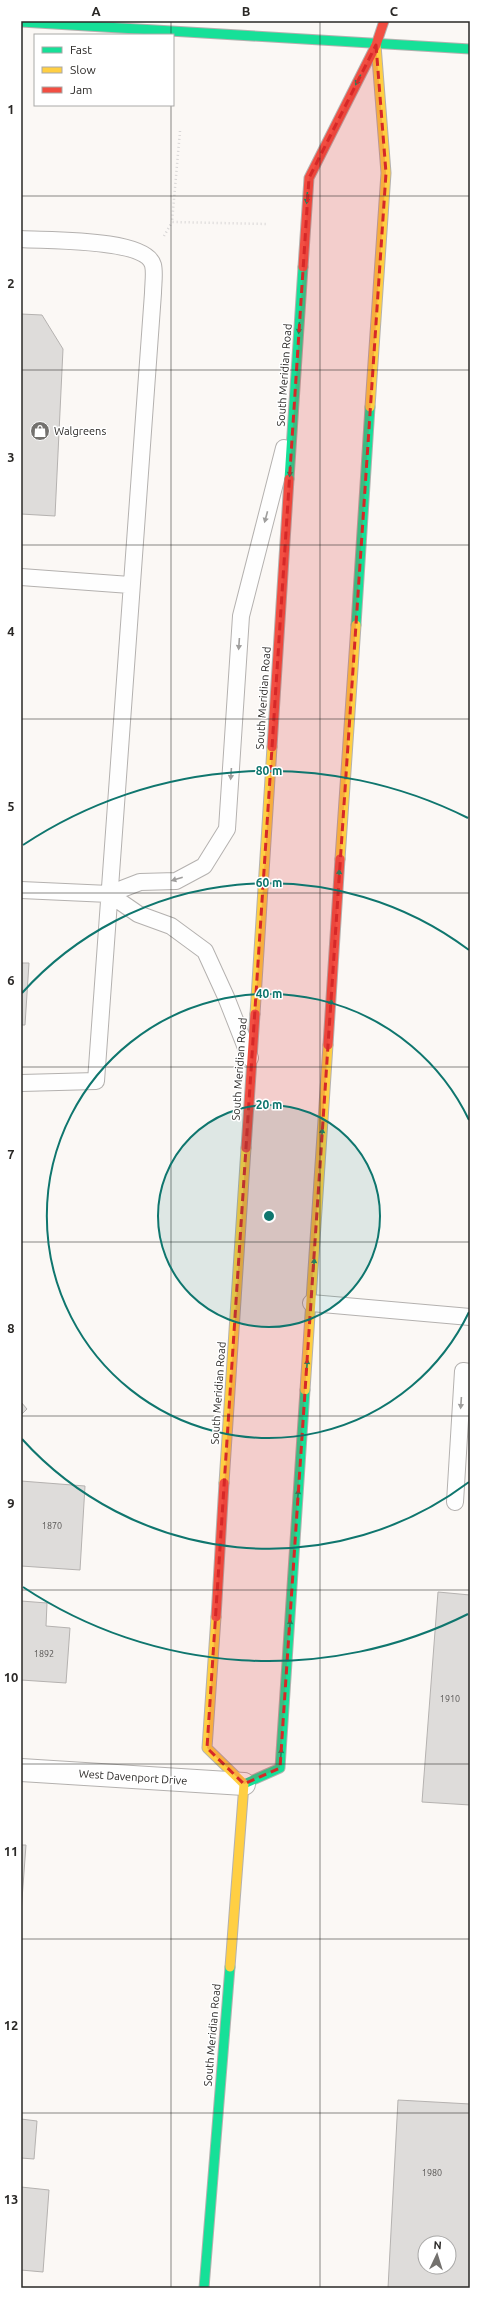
<svg xmlns="http://www.w3.org/2000/svg" width="491" height="2309" font-family="Ubuntu,sans-serif">
<rect width="100%" height="100%" fill="#fbf8f5"/>
<path fill="#dedcda" stroke="#b5b2b0" fill-rule="evenodd" d="M21 314 42 315 63 349 55 516 21 514Z
M21 963H29L25 1025H21Z
M21 1402 27 1409 21 1415Z
M21 1481 85 1486 80 1570 21 1566Z
M438 1592 470 1595V1805L422 1802Z
M21 1601 47 1603 46 1626 70 1628 66 1683 21 1680Z
M21 1845H26L21 1913Z
M398 2100 470 2104V2288H388ZM425 2243H449V2267H425Z
M21 2119 37 2121 34 2159 21 2158Z
M21 2187 49 2190 43 2272 21 2270Z"/>
<g fill="none" stroke-linecap="round" stroke-linejoin="round">
<defs>
<path id="lane" d="M21 239C46 241 146 238 153 265 155 273 153 285 153 293L96 1081 21 1083
M21 577 130 585
M21 890 109 894
M250 1058 226 997 205 951 171 926 138 914 109 894 140 882 176 881 204 866 227 829 241 616 284 448
M311 1303 470 1317
M455 1502 463 1371 470 1372"/>
<path id="street" d="M21 1770 244 1784"/>
<path id="fast" d="M21 22 470 49
M289 479 303 267
M356 625 370 407
M244 1784 280 1768 305 1390
M204 2288 230 1967"/>
<path id="slow" d="M370 407 386 173 376 45
M340 859 356 625
M255 1014 272 747
M305 1390 328 1045
M224 1483 246 1148
M216 1617 207 1748 244 1784
M230 1967 244 1784"/>
<path id="jam" d="M303 267 309 178 376 45 384 21
M272 747 289 479
M328 1045 340 859
M246 1148 255 1014
M216 1617 224 1483"/>
</defs>
<use href="#lane" stroke="#b4b1af" stroke-width="18"/>
<use href="#street" stroke="#b4b1af" stroke-width="24"/>
<use href="#fast" stroke="#b4b1af" stroke-width="11"/>
<use href="#slow" stroke="#b4b1af" stroke-width="11"/>
<use href="#jam" stroke="#b4b1af" stroke-width="11"/>
<path stroke="#d8d6d6" stroke-width="2.5" stroke-dasharray="1 3" stroke-linecap="butt" d="M180 131 172 222 267 224
M164 236 172 222"/>
<use href="#lane" stroke="#fefefe" stroke-width="16"/>
<use href="#street" stroke="#fefefe" stroke-width="22"/>
<use href="#fast" stroke="#16e098" stroke-width="9"/>
<use href="#slow" stroke="#ffcf43" stroke-width="9"/>
<use href="#jam" stroke="#f24e42" stroke-width="9"/>
</g>
<defs><path id="oneway-solid" d="M-6-.8H1V-3.2L6.5 0L1 3.2V.8H-6Z"/></defs>
<g fill="#20845f">
<use href="#oneway-solid" transform="translate(358 80) rotate(117)"/>
<use href="#oneway-solid" transform="translate(307 198) rotate(94)"/>
<use href="#oneway-solid" transform="translate(299 328) rotate(94)"/>
<use href="#oneway-solid" transform="translate(290 471) rotate(94)"/>
<use href="#oneway-solid" transform="translate(339 875) rotate(-86)"/>
<use href="#oneway-solid" transform="translate(331 1005) rotate(-86)"/>
<use href="#oneway-solid" transform="translate(322 1134) rotate(-86)"/>
<use href="#oneway-solid" transform="translate(314 1264) rotate(-86)"/>
<use href="#oneway-solid" transform="translate(307 1365) rotate(-86)"/>
<use href="#oneway-solid" transform="translate(298 1495) rotate(-86)"/>
<use href="#oneway-solid" transform="translate(290 1625) rotate(-86)"/>
<use href="#oneway-solid" transform="translate(281 1754) rotate(-86)"/>
</g>
<g fill="#9f9e9d">
<use href="#oneway-solid" transform="translate(266 517) rotate(105)"/>
<use href="#oneway-solid" transform="translate(239 644) rotate(94)"/>
<use href="#oneway-solid" transform="translate(231 774) rotate(94)"/>
<use href="#oneway-solid" transform="translate(177 879) rotate(163)"/>
<use href="#oneway-solid" transform="translate(461 1403) rotate(94)"/>
</g>
<path fill="#d62828" fill-opacity="0.2" stroke="#d62828" stroke-width="3" stroke-dasharray="8 5" stroke-linejoin="round" d="M376 45 386 173 280 1768 244 1784 207 1748 309 178Z"/>
<path fill="none" stroke="#2a2826" stroke-width="1" stroke-opacity="0.55" d="M171 21V35M320 21V2288M171 105V2288M21 196H470M21 370H470M21 545H470M21 719H470M21 893H470M21 1067H470M21 1242H470M21 1416H470M21 1590H470M21 1764H470M21 1939H470M21 2113H470"/>
<circle cx="269" cy="1216" r="111" fill="#0f766e" fill-opacity=".12"/>
<g fill="none" stroke="#0f766e" stroke-width="2">
<circle cx="269" cy="1216" r="111"/>
<path d="M469 1312A222 222 0 1 1 469 1120"/>
<path d="M469 1482A333 333 0 0 1 22 1439M22 993A333 333 0 0 1 469 950"/>
<path d="M468 1614A445 445 0 0 1 23 1587M23 845A445 445 0 0 1 468 818"/>
</g>
<defs>
<symbol id="shop-disc" viewBox="-11 -11 22 22"><circle r="9.5" fill="#73716e" stroke="#fff"/><path d="M-5-2.5h2.3a2.7 3.5 0 0 1 5.4 0H5L5.5 6h-11ZM-1.5-2.5h3a1.5 2.3 0 0 0-3 0Z" fill="#fff"/></symbol>
</defs>
<g fill-rule="evenodd">
<use href="#shop-disc" x="29" y="420" width="22" height="22"/>
</g>
<g text-anchor="middle" dominant-baseline="central" stroke-width="3" stroke-linejoin="round" paint-order="stroke">
<g font-size="9" fill="#575553">
<text x="52" y="1526">1870</text>
<text x="44" y="1654">1892</text>
<text x="450" y="1699">1910</text>
<text x="432" y="2173">1980</text>
</g>
<g font-size="11" fill="#2a2826" stroke="#fff">
<text transform="translate(284 375) rotate(-86)">South Meridian Road</text>
<text transform="translate(263 698) rotate(-86)">South Meridian Road</text>
<text transform="translate(239 1069) rotate(-86)">South Meridian Road</text>
<text transform="translate(218 1393) rotate(-86)">South Meridian Road</text>
<text transform="translate(133 1777) rotate(4)">West Davenport Drive</text>
<text transform="translate(212 2035) rotate(-85)">South Meridian Road</text>
</g>
<g font-size="11" fill="#2a2826" stroke="#fff" text-anchor="start">
<text x="54" y="431">Walgreens</text>
</g>
</g>
<circle cx="269" cy="1216" r="6" fill="#0f766e" stroke="#fff" stroke-width="2"/>
<g font-size="12" text-anchor="middle" font-weight="bold" fill="#0f766e" stroke="#fff" stroke-width="3" stroke-linejoin="round" paint-order="stroke">
<text x="269" y="775">80 m</text>
<text x="269" y="887">60 m</text>
<text x="269" y="998">40 m</text>
<text x="269" y="1109">20 m</text>
</g>
<rect width="491" height="2309" fill="none" stroke="#ffffff" stroke-width="44"/>
<rect x="34" y="34" width="140" height="72" fill="#ffffff" stroke="#aaa9a8"/>
<rect x="42" y="47" width="20" height="6" fill="#16e098" stroke="#aaa9a8"/>
<text x="70" y="54" font-size="12" fill="#2a2826">Fast</text>
<rect x="42" y="67" width="20" height="6" fill="#ffcf43" stroke="#aaa9a8"/>
<text x="70" y="74" font-size="12" fill="#2a2826">Slow</text>
<rect x="42" y="87" width="20" height="6" fill="#f24e42" stroke="#aaa9a8"/>
<text x="70" y="94" font-size="12" fill="#2a2826">Jam</text>
<g transform="translate(437 2255) rotate(4)"><circle r="19" fill="#ffffff" stroke="#aaa9a8"/>
<path d="M0-3L7 15L0 10L-7 15Z" fill="#73716e"/>
<text y="-6" font-size="11" font-weight="bold" text-anchor="middle" fill="#2a2826">N</text>
</g>
<rect x="22" y="22" width="447" height="2265" fill="none" stroke="#2a2826" stroke-width="1.5"/>
<g font-size="13" text-anchor="middle" font-weight="bold" fill="#2a2826">
<text x="96" y="16">A</text>
<text x="246" y="16">B</text>
<text x="394" y="16">C</text>
<text x="11" y="114">1</text>
<text x="11" y="288">2</text>
<text x="11" y="462">3</text>
<text x="11" y="636">4</text>
<text x="11" y="811">5</text>
<text x="11" y="985">6</text>
<text x="11" y="1159">7</text>
<text x="11" y="1333">8</text>
<text x="11" y="1508">9</text>
<text x="11" y="1682">10</text>
<text x="11" y="1856">11</text>
<text x="11" y="2030">12</text>
<text x="11" y="2204">13</text>
</g>
</svg>
